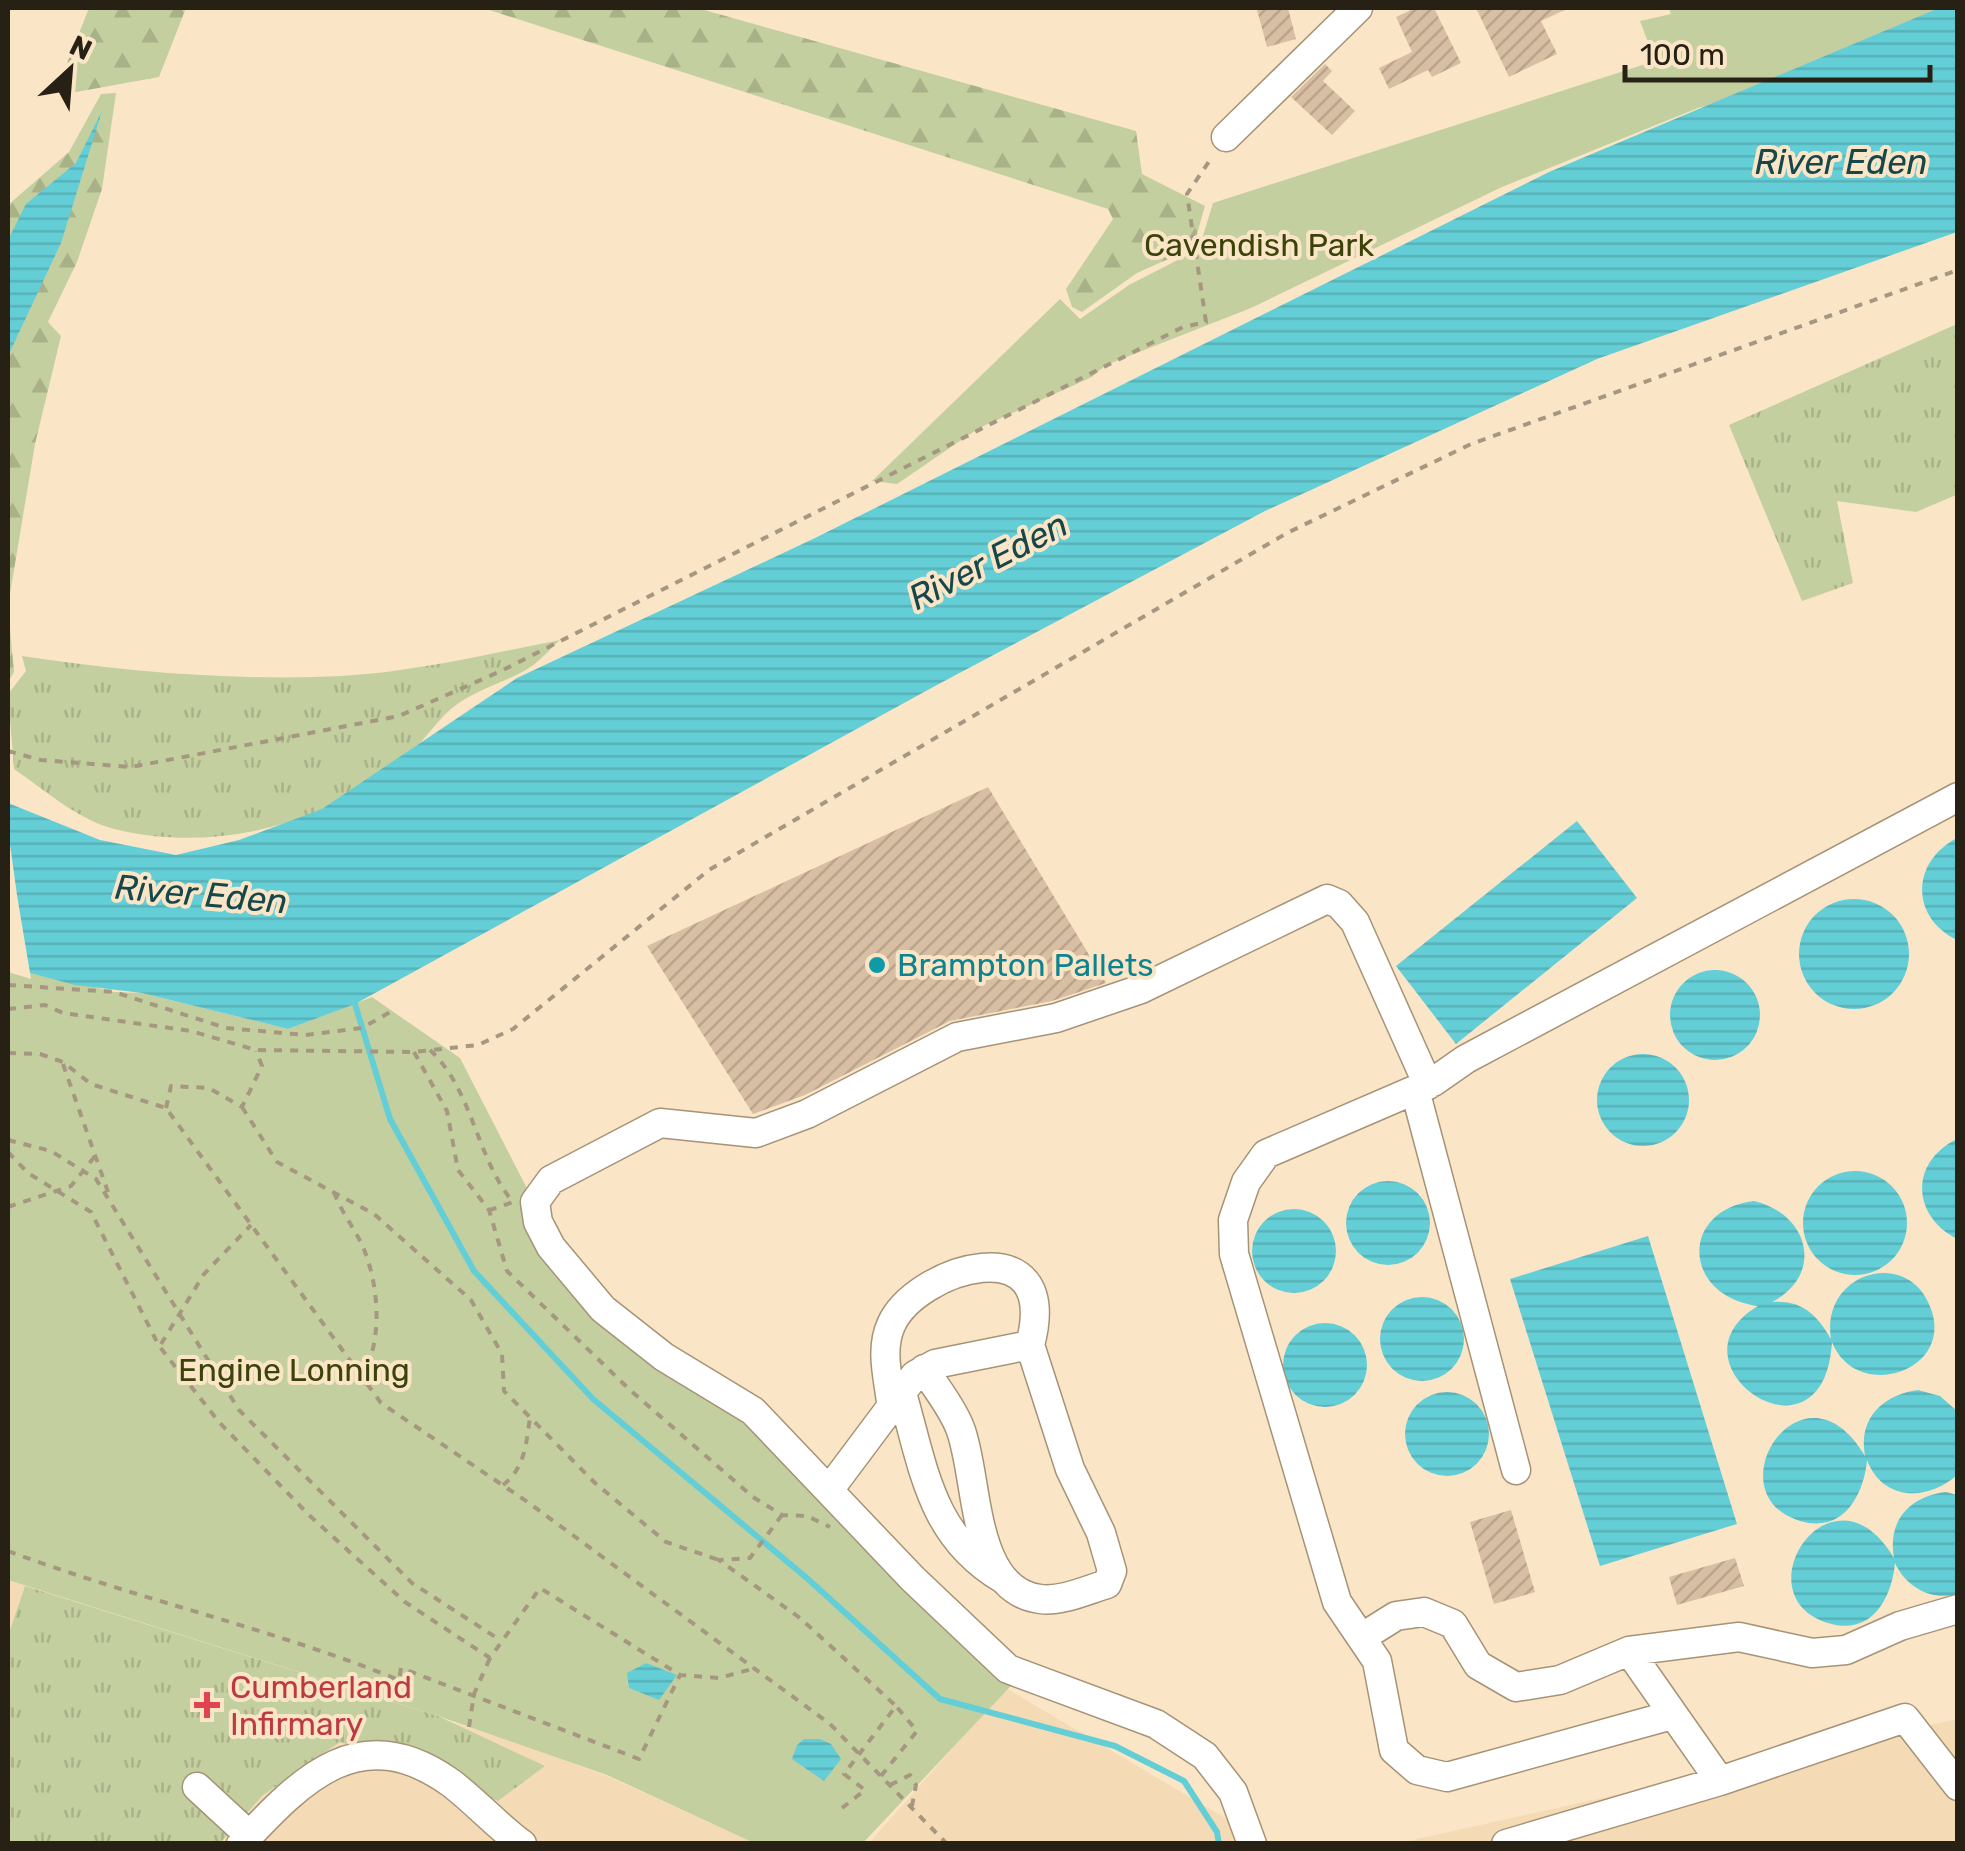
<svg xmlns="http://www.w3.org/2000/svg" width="1965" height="1851" font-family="Rubik,sans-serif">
<defs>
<pattern id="grass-tufts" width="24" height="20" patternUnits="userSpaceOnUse" patternTransform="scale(2.5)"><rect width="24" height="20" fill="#c4cf9f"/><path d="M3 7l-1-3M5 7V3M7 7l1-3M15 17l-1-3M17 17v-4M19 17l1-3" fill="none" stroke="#a8b188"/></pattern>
<pattern id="forest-firs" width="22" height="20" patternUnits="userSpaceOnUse" patternTransform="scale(2.5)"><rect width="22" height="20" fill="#c4cf9f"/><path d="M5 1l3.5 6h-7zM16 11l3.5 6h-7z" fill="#a8b188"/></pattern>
<pattern id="water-rules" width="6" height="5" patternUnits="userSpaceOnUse" patternTransform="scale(2.5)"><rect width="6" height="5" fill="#64ced7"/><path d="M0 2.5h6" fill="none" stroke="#57b1b8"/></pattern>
<pattern id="building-hatch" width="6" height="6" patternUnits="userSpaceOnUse" patternTransform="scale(2.5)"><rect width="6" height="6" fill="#d8bfa4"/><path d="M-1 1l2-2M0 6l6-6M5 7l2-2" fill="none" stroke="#b9a48c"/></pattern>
</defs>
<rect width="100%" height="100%" fill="#fae6c7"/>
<path fill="#f4dbb6" d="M8 1580 517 1743 607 1776 754 1843 8 1844Z
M1006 1688 1267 1843 868 1844Z
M1957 1719V1843H1399Z"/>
<path fill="url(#grass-tufts)" d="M1957 324 1956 495 1916 512 1837 501 1853 583 1802 601 1729 425Z
M560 640C551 648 542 659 532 666 507 683 476 688 451 709 434 724 422 744 404 759 327 824 218 853 118 830 79 821 46 791 14 769L8 694 26 671 22 656C129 672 234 681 342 676 415 672 488 654 560 640Z
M25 1586 438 1716 545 1766 498 1801 418 1765 340 1742 263 1795 220 1843H8V1636Z"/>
<path fill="url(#forest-firs)" d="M89 8H186L159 77 54 96Z
M483 8H697L1136 131 1142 174 1205 206 1193 248 1137 273 1082 312 1072 307 1066 289 1113 219 1108 209Z
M116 93 102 189 77 262 48 322 61 336 35 444 8 606 14 672 8 682V205L69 152 101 94Z"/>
<path fill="#c4cf9f" d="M1669 8H1957V37L1698 108 1502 187 1251 308 1106 365 1092 377 979 428 897 484 872 481 1060 299 1080 319 1129 285 1199 249 1213 203 1655 61 1640 21 1671 14Z
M8 966 114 992 142 993 288 1029 372 997 460 1058 571 1274 732 1396 1021 1675 863 1843H754L607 1775 438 1716 8 1580Z"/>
<path fill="url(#water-rules)" d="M1939 8H1957V232L1597 359 1265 511 935 686 355 1004 288 1029 142 993 75 985 8 967V803L100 840 176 855 239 840 322 809 517 678 815 538 1549 172Z
M102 111 61 243 8 356V240L26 204 76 163Z
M1577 821 1637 898 1456 1044 1396 966Z
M1957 838V940C1910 917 1911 862 1957 838Z
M1799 954a55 55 0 1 1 110 0a55 55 0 1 1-110 0Z
M1670 1015a45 45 0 1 1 90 0a45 45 0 1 1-90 0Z
M1597 1100a46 46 0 1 1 92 0a46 46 0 1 1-92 0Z
M1957 1139V1239C1911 1215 1910 1162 1957 1139Z
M1803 1223a52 52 0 1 1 104 0a52 52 0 1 1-104 0Z
M1346 1223a42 42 0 1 1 84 0a42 42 0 1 1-84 0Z
M1754 1201C1809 1214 1825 1274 1772 1302 1802 1299 1818 1316 1831 1339 1820 1272 1909 1246 1931 1309 1954 1372 1856 1403 1832 1342 1824 1477 1661 1363 1758 1306 1682 1296 1679 1210 1754 1201Z
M1252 1251a42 42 0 1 1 84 0a42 42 0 1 1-84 0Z
M1648 1236 1737 1524 1600 1566 1510 1279Z
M1380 1339a42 42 0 1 1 84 0a42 42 0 1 1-84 0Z
M1283 1365a42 42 0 1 1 84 0a42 42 0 1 1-84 0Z
M1918 1390 1940 1396 1957 1411V1475C1928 1501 1883 1502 1867 1460 1864 1494 1844 1534 1800 1521 1711 1494 1803 1351 1865 1456 1858 1419 1882 1395 1918 1390Z
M1405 1434a42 42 0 1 1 84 0a42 42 0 1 1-84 0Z
M1946 1492 1957 1495V1594C1931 1601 1906 1587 1895 1563 1892 1597 1872 1637 1828 1623 1739 1596 1832 1454 1894 1558 1887 1521 1910 1496 1946 1492Z
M646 1663 677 1675 659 1700 629 1688 627 1673Z
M804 1739H820L831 1744 841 1759 824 1781 792 1759 797 1745Z"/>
<path fill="#fae6c7" d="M8 830 17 895 31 979 8 972Z"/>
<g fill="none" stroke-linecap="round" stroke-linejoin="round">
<path stroke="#64ced7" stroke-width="6" d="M355 1004 390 1119 474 1271 593 1399 808 1579 940 1699 1115 1746 1184 1781 1217 1832 1219 1844"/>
</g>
<path fill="url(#building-hatch)" d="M1267 8H1288L1296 39 1267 47 1257 10Z
M1415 8H1434L1461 63 1432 77 1428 70 1389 89 1379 68 1412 52 1396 17Z
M1476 8H1569L1541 21 1557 54 1509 77Z
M1325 64 1332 71 1323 81 1355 111 1332 135 1291 97Z
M988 787 1106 983 1052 1001 950 1021 805 1095 753 1114 647 946Z
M1511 1510 1535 1592 1494 1604 1470 1522Z
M1735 1558 1744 1586 1677 1605 1669 1577Z"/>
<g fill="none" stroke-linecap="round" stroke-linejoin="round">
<defs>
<path id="minor" d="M1226 137 1358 8
M1415 1090 1516 1470
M924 1369C936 1388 952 1407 960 1428 979 1476 970 1590 1040 1599 1061 1602 1087 1590 1107 1584L1112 1571 1101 1533 1070 1469 1030 1345
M901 1390C924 1467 929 1535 1003 1579
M829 1490 915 1375 935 1364 1030 1345C1063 1222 915 1269 891 1325 880 1349 888 1377 891 1402
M1364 1636 1396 1616 1424 1612 1453 1624 1478 1665 1516 1687 1560 1680 1629 1651 1739 1637 1812 1653 1846 1650 1900 1626 1958 1609
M1629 1651 1720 1781
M1672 1715 1447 1777 1417 1770 1394 1750 1377 1661 1337 1602 1234 1254 1233 1220 1246 1182 1266 1154 1433 1082 1466 1059 1958 797
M197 1787 249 1835
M241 1844C302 1779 360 1718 451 1783 476 1802 496 1825 522 1844
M1252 1844 1233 1792 1205 1756 1156 1724 1008 1669 913 1579 753 1411 664 1357 603 1309 551 1247 538 1222 535 1202 551 1180 660 1123 756 1133 807 1114 957 1037 1056 1018 1141 989 1327 899 1339 904 1355 922 1428 1085
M1506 1844 1720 1781 1905 1718 1958 1786"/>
</defs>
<use href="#minor" stroke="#a69377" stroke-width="31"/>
<path stroke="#a69780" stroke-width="4" stroke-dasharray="8 8" stroke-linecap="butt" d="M8 751 41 760 131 767 399 716 501 671 1183 327 1206 322 1187 194 1212 157
M8 985 114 992 226 1028 305 1035 362 1028 392 1011
M8 1009 45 1005 63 1013 191 1031 256 1050 414 1052 478 1045 513 1029 709 870 1287 533 1471 444 1958 270
M430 1050C473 1090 476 1158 513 1202L490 1210
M414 1052 447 1111 458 1170 489 1210 507 1271 630 1390 753 1497 782 1515 807 1516 830 1527
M8 1053 40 1054 63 1062 91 1084 166 1108 381 1403 529 1503 830 1724 947 1844
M63 1064 108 1192
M242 1107 277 1162 374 1214 471 1300 502 1354 504 1391 595 1483 666 1542 719 1560
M166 1108 171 1086 209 1088 242 1107 262 1066 256 1051
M8 1140 51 1151 96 1179 239 1410 412 1583 500 1640
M8 1152 28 1173 91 1212 159 1346 219 1422 310 1516 405 1602 490 1658 540 1588 680 1675 719 1678 752 1669
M334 1192C341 1212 354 1227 363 1247 379 1285 383 1339 363 1375
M8 1207 71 1186 95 1156
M161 1344 204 1274 251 1225
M503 1485C525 1468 526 1444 530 1418
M782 1515 750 1558 719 1560 800 1618 896 1706 844 1774 865 1790 842 1808
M8 1551C136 1599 271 1628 399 1680L401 1668 639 1759 680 1675
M469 1727 474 1694 490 1658
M881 1776 917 1731 896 1706
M890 1785 910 1775 916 1785 912 1806"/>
<use href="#minor" stroke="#fff" stroke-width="28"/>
</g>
<circle fill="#0f9aa8" stroke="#fae6c7" stroke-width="4" cx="877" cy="965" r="10"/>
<path fill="#e0444e" stroke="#fae6c7" stroke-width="4" d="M202 1690h10v10h10v10h-10v10h-10v-10h-10v-10h10z"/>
<g text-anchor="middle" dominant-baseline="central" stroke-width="8" stroke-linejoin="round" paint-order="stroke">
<g font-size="32" fill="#3b430a" stroke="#fae6c7">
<text x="1259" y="245">Cavendish Park</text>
<text x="294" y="1370">Engine Lonning</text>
</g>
<g font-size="32" fill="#0d838f" stroke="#fae6c7" text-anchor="start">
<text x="897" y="965">Brampton Pallets</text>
</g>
<g font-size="32" fill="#be3a42" stroke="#fae6c7" text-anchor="start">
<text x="230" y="1687">Cumberland<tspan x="230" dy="37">Infirmary</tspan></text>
</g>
<g font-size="35" font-style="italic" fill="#17474b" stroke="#fae6c7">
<text x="1841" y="162">River Eden</text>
<text transform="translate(988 561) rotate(-27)">River Eden</text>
<text transform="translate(201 894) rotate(5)">River Eden</text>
</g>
</g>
<rect width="1965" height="1851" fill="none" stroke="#272014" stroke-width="20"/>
<g transform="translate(70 70) rotate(26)" stroke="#fae6c7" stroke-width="8" paint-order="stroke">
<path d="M0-8L18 38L0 25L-18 38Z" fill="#272014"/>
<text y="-15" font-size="28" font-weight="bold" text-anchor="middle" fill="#272014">N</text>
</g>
<path d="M1625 65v15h305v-15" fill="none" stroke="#272014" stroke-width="5"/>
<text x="1640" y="65" font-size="30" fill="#272014" stroke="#fae6c7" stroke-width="8" paint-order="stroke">100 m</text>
</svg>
